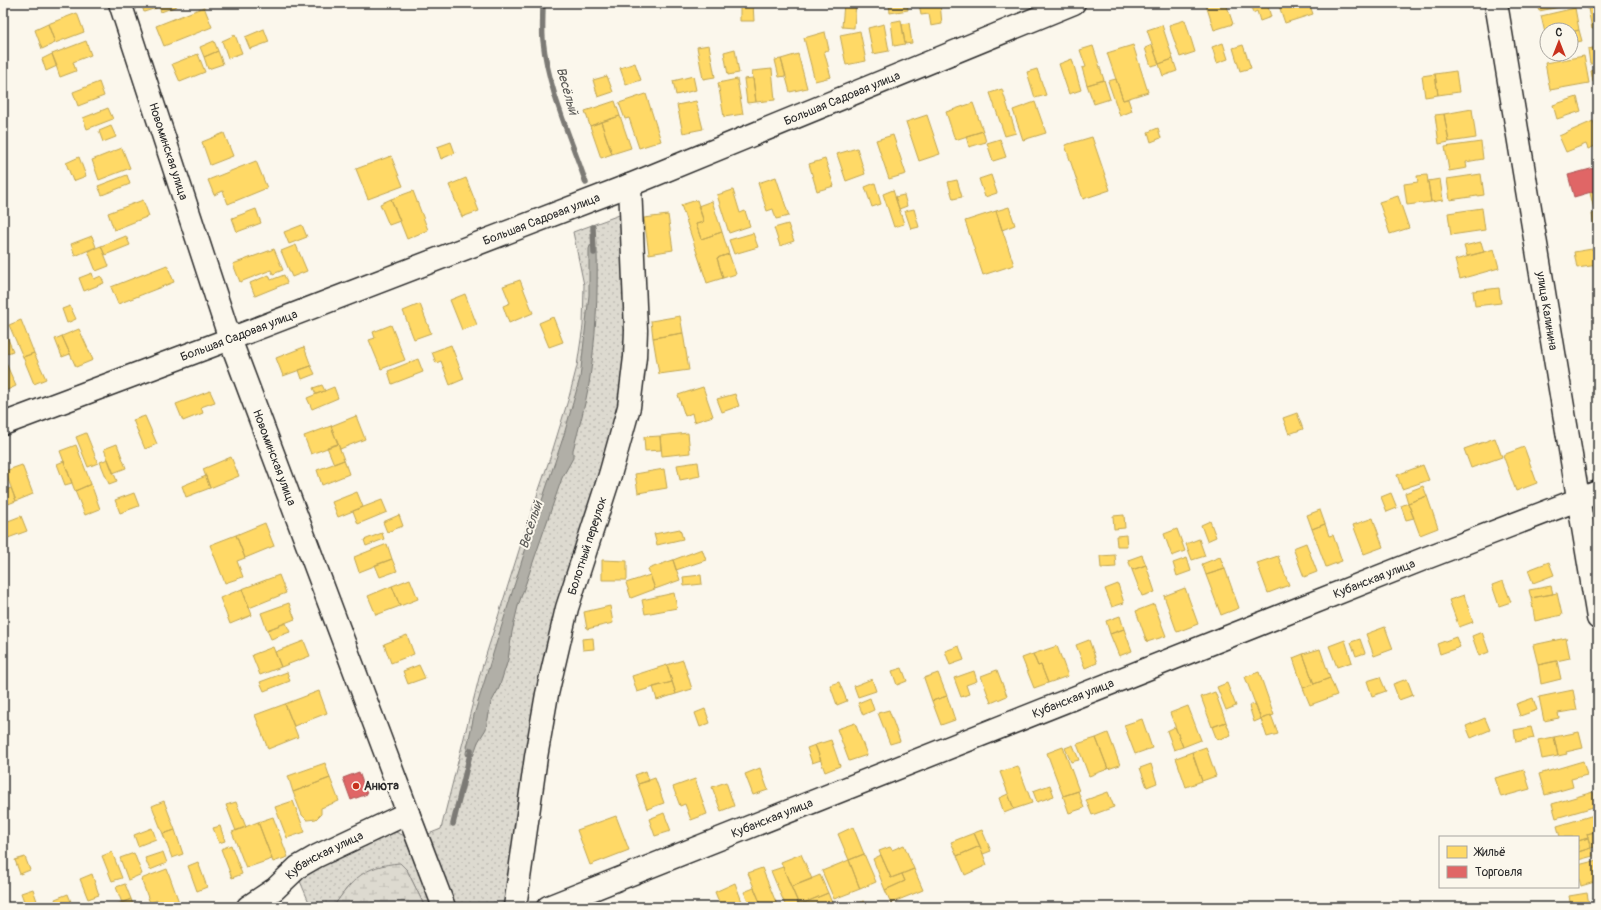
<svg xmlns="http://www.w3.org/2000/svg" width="1601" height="910" font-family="Pangolin,sans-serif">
<defs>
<pattern id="grass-dots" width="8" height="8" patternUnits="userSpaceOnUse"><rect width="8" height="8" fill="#dddad0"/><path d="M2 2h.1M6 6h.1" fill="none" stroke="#bebbb3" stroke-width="1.8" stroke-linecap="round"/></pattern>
<pattern id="wetland-marsh" width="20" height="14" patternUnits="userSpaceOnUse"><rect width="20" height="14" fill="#dddad0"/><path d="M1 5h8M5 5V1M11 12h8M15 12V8" fill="none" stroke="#bebbb3"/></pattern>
</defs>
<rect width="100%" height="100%" fill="#fbf7ec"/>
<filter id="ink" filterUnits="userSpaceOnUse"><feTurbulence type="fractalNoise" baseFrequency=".025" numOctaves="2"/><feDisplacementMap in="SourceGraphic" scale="8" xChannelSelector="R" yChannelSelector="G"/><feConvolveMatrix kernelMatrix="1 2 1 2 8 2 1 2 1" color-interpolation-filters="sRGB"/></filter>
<g filter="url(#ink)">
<path fill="url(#grass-dots)" stroke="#84827e" d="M622 214 629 354 509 907H454L426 835 441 829 480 674 527 525 552 452 569 397 577 366 583 326 584 285 573 232Z
M391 830 412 839 438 907H425L407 870 347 888 333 907H311L300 881 307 872Z"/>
<path fill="url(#wetland-marsh)" stroke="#84827e" d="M400 863 407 870 425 907H333C353 879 363 866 400 863Z"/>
<path fill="#b1afa7" stroke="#7b7a75" d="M592 245 597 249C598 295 596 339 589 384 585 406 579 428 573 450V458L562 478 518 606 512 632 508 660 499 688 491 703 486 729 478 742 473 756H467L466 753 474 715 524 554 563 438 580 378 589 295V249L590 246Z"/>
<path fill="#ffd966" stroke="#bfa554" d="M141 3H176L177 6 161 12 159 7 144 12Z
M740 3H753L754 21H740Z
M844 3H856L854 28 842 27Z
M889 3H907L908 10 890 13Z
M919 3H940L942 24 931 26 929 14 921 15Z
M1211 3H1226L1233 24 1214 30 1206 5Z
M1250 3H1267L1271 17 1260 21 1257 11 1253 13Z
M1278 3H1309L1313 14 1285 23Z
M1537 3H1559L1560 7 1539 11Z
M1587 3H1598V28L1592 29Z
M204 7 212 27 164 46 156 26Z
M1575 8 1579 30 1571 32V30H1547V37H1546L1541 16Z
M77 13 84 32 55 43 48 24Z
M901 20 905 44 894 46 891 22Z
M1185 20 1195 52 1180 57 1169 25Z
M909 23 912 43 905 44 902 24Z
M48 24 55 43 42 49 35 30Z
M884 24 889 51 873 54 868 28Z
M1162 25 1173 59 1159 64 1147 30Z
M264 29 269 42 250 49 245 37Z
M1579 30 1582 41 1571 43V32Z
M860 31 866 61 846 65 840 35Z
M825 32 829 50 824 51 831 77 815 81 804 38Z
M235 35 242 53 228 58 222 41Z
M86 41 91 55 73 62 76 71 60 77 52 54Z
M214 41 218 51 204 57 200 47Z
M1223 43 1228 59 1217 63 1212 47Z
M709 45 715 77 703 79 697 47Z
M1133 45 1148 92 1123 100 1107 53Z
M1152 45 1159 64 1151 66 1145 48Z
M1243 45 1251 68 1240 71 1233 48Z
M1093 46 1104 80 1087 85 1082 68 1086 67 1080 50Z
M1598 47V63L1590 64 1588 49Z
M735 49 739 73 728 75 724 52Z
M218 51 223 64 208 69 204 57Z
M52 54 57 66 46 71 42 59Z
M198 54 205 72 180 82 172 64Z
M798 54 807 88 790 92 781 59Z
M1584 56 1589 83 1550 90 1545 63Z
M781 59 786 76 779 77 775 60Z
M1072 59 1081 90 1069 94 1059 64Z
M1173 59 1177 71 1163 76 1159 64Z
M635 63 641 80 626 85 620 68Z
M772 69 775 100 756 102 752 71Z
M1037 69 1046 95 1035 98 1027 72Z
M1598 69V81L1593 82 1591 71Z
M1456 71 1459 92 1438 95 1435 74Z
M1435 74 1438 95 1425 97 1422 76Z
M607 76 613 92 598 97 593 80Z
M693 76 696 90 676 95 673 81Z
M753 78 756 102 747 103 744 79Z
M737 79 743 114 724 117 718 83Z
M1116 79 1123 100 1128 99 1132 111 1120 116 1108 81Z
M1104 80 1110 99 1094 104 1087 85Z
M99 82 104 96 78 106 73 92Z
M1598 86V97H1597L1595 87Z
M1002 89 1016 133 1005 136 990 93Z
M646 94 661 141 639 148 629 118 625 119 619 103Z
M1577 97 1581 111 1557 119 1553 105Z
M615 101 620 116 590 126 585 111Z
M696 101 703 129 683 133 677 105Z
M1035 102 1046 133 1023 140 1013 110Z
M973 103 983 131 955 140 946 112Z
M108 108 113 119 87 129 83 118Z
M1472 109 1476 138 1449 142 1444 114Z
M1444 114 1449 142 1439 144 1435 115Z
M927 115 940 154 919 161 906 122Z
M620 116 631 148 612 154 601 122Z
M1593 121 1598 132V145L1588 149 1586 144 1566 152 1559 136Z
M601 122 612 154 601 158 590 126Z
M111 126 116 137 103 142 99 131Z
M1158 128 1161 138 1151 142 1148 132Z
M983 131 986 142 969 147 966 136Z
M224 133 233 156 210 165 202 142Z
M893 135 906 174 889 179 876 140Z
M1092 137 1110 190 1083 199 1065 145Z
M1000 139 1006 157 993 161 987 143Z
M451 142 455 153 441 159 437 147Z
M1481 142 1483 159 1466 162 1467 168 1449 171 1445 147Z
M122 148 130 168 99 180 92 160Z
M857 148 865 174 846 181 837 154Z
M391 156 403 186 368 199 356 169Z
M79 157 86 176 73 181 66 163Z
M825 159 834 186 817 191 809 164Z
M256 161 267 188 228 204 223 191 214 195 208 180Z
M1481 174 1484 195 1450 200 1447 179Z
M127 175 130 184 102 195 98 186Z
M991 175 997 193 985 197 979 179Z
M1427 175 1431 202 1407 205 1404 184 1418 182 1417 176Z
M776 177 789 216 776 219 773 209 767 211 758 183Z
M466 178 479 211 462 217 449 185Z
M1440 179 1443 200 1431 202 1428 181Z
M957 180 962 197 953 199 948 182Z
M875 183 881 204 872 207 865 187Z
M733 190 740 213 745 211 750 226 729 233 717 195Z
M893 190 904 224 894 227 883 194Z
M1598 190V208L1594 209 1590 193Z
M413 191 428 230 407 239 391 199Z
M904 195 907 206 899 209 895 197Z
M1398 196 1409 228 1390 234 1379 202Z
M391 199 400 221 389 225 380 204Z
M143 200 149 216 114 230 108 213Z
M697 200 704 222 696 224 701 239 722 232 729 254 717 258 723 278 707 283 681 205Z
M712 201 722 232 701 239 696 224 704 222 698 206Z
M1009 207 1015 225 1002 230 996 211Z
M1482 208 1485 230 1451 235 1448 213Z
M256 209 261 223 237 232 232 218Z
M914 209 919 227 911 229 905 211Z
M996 211 1014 265 983 275 965 221Z
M1598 213V233H1595L1592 214Z
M668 215 673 250 649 254 644 218Z
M788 224 794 241 780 246 774 228Z
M302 225 307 237 289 244 284 232Z
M753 233 758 247 734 254 729 240Z
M92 236 96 247 75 256 71 244Z
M126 236 130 245 105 255 101 246Z
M1481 242 1484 252 1467 256 1464 246Z
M296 245 307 271 292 277 281 251Z
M101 246 109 266 96 271 88 251Z
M1598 248V265L1577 268 1574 252Z
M274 249 283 270 273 274 271 270 240 282 233 264Z
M1494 249 1499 268 1460 279 1455 260Z
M729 254 736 274 723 278 717 258Z
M167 265 174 282 118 304 111 287Z
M92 273 94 279 101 276 104 283 84 291 79 278Z
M269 275 271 280 284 275 287 283 255 296 250 283Z
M520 280 533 313 509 323 503 306 510 303 503 286Z
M1499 288 1501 303 1475 306 1473 291Z
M465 294 477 325 462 330 450 300Z
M420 304 431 333 414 339 403 311Z
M70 306 76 319 67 323 62 309Z
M680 316 683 333 653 338 651 321Z
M553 317 563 342 549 347 539 323Z
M21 320 34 353 23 357 9 325Z
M391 325 405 360 381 369 369 340 375 338 373 332Z
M3 327 13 351 3 355Z
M79 329 93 360 76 367 62 336Z
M683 333 689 370 659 374 653 338Z
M62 336 70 354 62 357 55 339Z
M451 345 464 379 450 385 441 361 436 363 432 352Z
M304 347 311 366 283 376 276 358Z
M34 353 46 379 34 384 23 357Z
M418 359 423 372 392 384 388 371Z
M5 361 16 386 5 391 3 386V362Z
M311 366 315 374 302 379 299 370Z
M322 385 325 391 316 394 313 388Z
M334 387 338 398 312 409 307 398Z
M703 387 713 416 694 422 692 413 685 416 678 395Z
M210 391 215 402 201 407 203 413 183 421 176 404Z
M735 394 739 406 722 412 717 399Z
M1297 413 1303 429 1289 434 1283 418Z
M145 416 157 444 145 449 133 420Z
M356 416 365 439 340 449 331 426Z
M331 426 338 444 311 454 304 436Z
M86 433 98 463 88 467 76 437Z
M688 433 690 453 662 456 660 436Z
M660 436 661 450 645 451 644 437Z
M1495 438 1502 457 1471 468 1464 449Z
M117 444 126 468 113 473 104 449Z
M338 444 344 460 334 464 327 447Z
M76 445 91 484 75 491 60 451Z
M1524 447 1537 483 1516 491 1503 455Z
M231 457 239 476 210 488 203 469Z
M108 459 117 481 109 484 100 462Z
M344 460 349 474 322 485 317 470Z
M64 461 72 483 65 485 57 464Z
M698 462 700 476 680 480 677 465Z
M22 465 33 494 16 501 5 471Z
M1423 465 1429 480 1402 489 1397 475Z
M664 469 667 488 638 493 635 474Z
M206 476 210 488 186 497 182 486Z
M91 484 100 509 85 515 75 491Z
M1423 486 1427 496 1408 503 1405 493Z
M11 488 16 501 3 506V491Z
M357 492 363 507 338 517 332 502Z
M134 493 139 506 120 513 115 500Z
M1391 493 1397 508 1387 512 1381 497Z
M1427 496 1438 528 1420 535 1408 503Z
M382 500 387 512 358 524 353 511Z
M1408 503 1414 518 1406 520 1401 506Z
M1320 510 1325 524 1312 529 1307 515Z
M399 515 403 526 387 532 383 522Z
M1124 515 1125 528 1114 529 1113 516Z
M21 516 27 531 8 538 3 523Z
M1373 518 1383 547 1364 554 1353 525Z
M1210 521 1216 537 1207 541 1201 525Z
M265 523 274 546 245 558 236 535Z
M1325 524 1329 536 1333 535 1342 561 1326 567 1312 529Z
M680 529 683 539 657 545 654 534Z
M1177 529 1185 551 1172 556 1164 534Z
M382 533 384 539 366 546 364 540Z
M236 535 245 558 237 561 243 577 225 583 210 545Z
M1126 535 1127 546H1117L1116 536Z
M1199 539 1205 556 1192 560 1186 544Z
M1306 543 1317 572 1304 577 1293 548Z
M387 544 392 559 359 572 354 557Z
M702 549 706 560 676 570 673 560Z
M1115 555 1116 567 1101 568 1100 556Z
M1142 555 1146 565 1132 570 1128 560Z
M1278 556 1289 585 1268 593 1257 563Z
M1220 557 1225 569 1206 575 1202 564Z
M1187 558 1191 571 1177 576 1173 563Z
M392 559 397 571 380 577 375 565Z
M602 560 627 561V580H602Z
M673 560 680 580 655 589 648 569Z
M1549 562 1554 575 1533 583 1528 570Z
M1146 565 1155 592 1142 596 1132 570Z
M1225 569 1239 608 1221 615 1206 575Z
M279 575 286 593 249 608 242 589Z
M650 575 655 589 631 598 626 583Z
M701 575 702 584 684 586 683 577Z
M410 579 418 599 400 606 392 586Z
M1503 581 1511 602 1499 606 1492 585Z
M1118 584 1124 603 1112 607 1105 589Z
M392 586 400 606 376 615 368 596Z
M1551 586 1553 594 1531 598 1529 590Z
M1185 588 1198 624 1177 632 1164 596Z
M242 589 252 615 230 624 220 598Z
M674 593 677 608 645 614 642 600Z
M1557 593 1562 615 1535 621 1531 598Z
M1464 595 1473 622 1459 627 1449 600Z
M289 603 295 619 267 630 261 613Z
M1154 604 1166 636 1147 642 1136 611Z
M610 606 613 623 587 629 584 612Z
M1120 616 1124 629 1110 634 1106 621Z
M286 623 290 632 271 639 267 630Z
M1385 627 1393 649 1374 656 1366 634Z
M1124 629 1132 651 1119 656 1110 634Z
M1482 632 1489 652 1479 656 1472 636Z
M407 635 414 654 391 663 384 644Z
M1456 637 1460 647 1440 654 1437 644Z
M593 638 594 649 583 650 582 639Z
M1566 638 1570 658 1538 665 1533 645Z
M1360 639 1365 653 1356 656 1351 642Z
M1089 640 1097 663 1085 668 1076 645Z
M1345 640 1352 662 1337 667 1329 646Z
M304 641 310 656 281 667 275 652Z
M959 646 964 660 950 665 945 651Z
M1057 646 1068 676 1048 683 1041 665 1038 666 1033 654Z
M273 647 281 667 260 675 252 655Z
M1320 649 1330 678 1314 684 1303 654Z
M1033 654 1038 666 1041 665 1048 683 1034 688 1022 658Z
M1303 654 1314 684 1303 688 1293 658Z
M683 660 692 689 676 694 667 665Z
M1557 661 1561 679 1541 684 1538 665Z
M419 665 425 678 408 684 403 671Z
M667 665 672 682 637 692 632 676Z
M902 668 907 681 897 685 892 671Z
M997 670 1007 696 991 703 981 676Z
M974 671 977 681 966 685 969 694 961 697 954 678Z
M287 672 290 681 264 691 260 682Z
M1259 672 1274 715 1261 719 1245 677Z
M938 673 947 696 932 701 924 678Z
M1380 677 1386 691 1372 696 1367 681Z
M1330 678 1337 695 1310 705 1303 688Z
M872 679 876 691 858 697 854 686Z
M1407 679 1413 695 1399 700 1393 684Z
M672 682 676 694 657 700 653 687Z
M839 682 847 701 837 705 830 685Z
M1227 683 1236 706 1226 710 1217 687Z
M1573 690 1577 710 1558 713 1559 718 1544 721 1539 697Z
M319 691 327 713 294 726 285 704Z
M1215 692 1226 722 1212 727 1201 697Z
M947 696 955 720 941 725 932 701Z
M870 698 874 710 863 715 858 703Z
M1533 698 1537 710 1520 716 1516 704Z
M285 704 298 737 268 749 255 715Z
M1255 704 1261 719 1254 722 1249 706Z
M1188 706 1201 740 1183 747 1170 713Z
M705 709 710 723 700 727 695 713Z
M889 710 900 741 890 744 878 713Z
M1271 715 1278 734 1267 737 1261 719Z
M1485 718 1490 730 1471 738 1466 726Z
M1142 719 1152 748 1135 754 1124 725Z
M1226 722 1231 735 1217 740 1212 727Z
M855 723 867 755 849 761 837 729Z
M1175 727 1183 747 1174 750 1167 731Z
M1531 727 1534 738 1516 742 1514 730Z
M1579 732 1583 748 1566 752 1567 754 1558 756 1554 737Z
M1108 733 1120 765 1108 769 1096 738Z
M1554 737 1558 756 1542 759 1538 740Z
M1096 738 1108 769 1089 776 1077 744Z
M831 740 840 766 825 772 815 745Z
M815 745 821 760 812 763 807 748Z
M1073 745 1079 760 1071 762 1065 748Z
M1063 747 1079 791 1063 796 1047 753Z
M1206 747 1216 776 1202 781 1192 752Z
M1192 752 1202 781 1186 787 1176 758Z
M1583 761 1587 775 1571 779 1573 787 1545 795 1539 774Z
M325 763 330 778 293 792 288 776Z
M1151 764 1157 783 1147 787 1140 768Z
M1018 766 1032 803 1014 809 1000 772Z
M760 768 768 790 753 795 745 774Z
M1524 770 1530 789 1501 797 1495 778Z
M646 771 649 781 638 784 635 775Z
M330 778 339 801 321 808V814L316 819 307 820 302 815 293 792Z
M655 778 664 803 647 809 638 784Z
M695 779 707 814 691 820 685 804 680 806 673 787Z
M726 782 734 806 721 811 712 787Z
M1050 785 1054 796 1037 802 1033 791Z
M1078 791 1084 808 1069 813 1063 796Z
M1108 792 1114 807 1092 815 1086 800Z
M1593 792 1597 806 1556 818 1552 804Z
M1008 794 1014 809 1004 813 999 798Z
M164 801 175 830 163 834 152 806Z
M293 801 305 832 287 838 275 807Z
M236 802 246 827 236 831 226 805Z
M664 813 671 831 655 836 649 819Z
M1594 815 1598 831 1587 834 1588 838 1578 841V837H1560L1557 826Z
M616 816 629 850 590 865 577 830Z
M273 817 288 857 273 862 258 822Z
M258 822 272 859 246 868 232 832Z
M220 826 225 841 219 843 213 828Z
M853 827 864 854 849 860 838 834Z
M152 828 156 839 138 846 134 835Z
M175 830 183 854 172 858 163 834Z
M982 830 991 851 983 854 974 833Z
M1598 831V846L1591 848 1587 834Z
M974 833 980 846 957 856 951 842Z
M1588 838 1591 848 1578 852V841Z
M231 845 242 874 232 878 221 849Z
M904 845 914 869 891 878 879 851 890 847 892 850Z
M980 846 987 865 965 875 957 856Z
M1591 848 1593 856 1578 860V852Z
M112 852 122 878 112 881 102 856Z
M163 852 167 863 150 870 145 858Z
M134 853 142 874 128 880 120 858Z
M801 854 812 879 791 887 781 862Z
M864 854 876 882 860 889 849 860Z
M881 855 891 878 902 874 905 881 885 890 873 859Z
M25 857 30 870 20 874 15 860Z
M849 860 860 889 834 899 822 871Z
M1598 860V881L1581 886 1578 875V865Z
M198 862 207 887 197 891 188 866Z
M783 867 799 905 793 907H786L771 871Z
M762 868 777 905 773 907H762L748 873Z
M167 869 180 905 175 907H160L158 900 150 903 141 879Z
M914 869 923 890 891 903 885 890 905 881 902 874Z
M92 874 99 895 88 899 80 879Z
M820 875 828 893 799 905 791 887Z
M735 883 744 907H721L715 892Z
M125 884 131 899 122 903 116 887Z
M754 888 762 907H751L744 892Z
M33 889 39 907H26L21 893Z
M828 893 832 903 823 907H800L799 905Z
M1587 893 1589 904 1571 907 1569 896Z
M68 894 73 907H58L55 899Z
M131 899 134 907H112V906Z
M864 901 867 907H849Z
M300 904 302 907H292Z"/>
<path fill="#e06666" stroke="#aa5454" d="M1598 167V190L1574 197 1568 175Z
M359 772 367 794 351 800 343 778Z"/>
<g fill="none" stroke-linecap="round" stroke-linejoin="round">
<path stroke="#7b7a75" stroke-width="5.5" d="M543 3C543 15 542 28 543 40 548 89 570 136 586 183
M593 227 594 253
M453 824 471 750"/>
<defs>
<g id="minor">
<path id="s1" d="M120 3 230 339 408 813 444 907"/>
<path id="s2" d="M1496 3 1598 618"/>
<path id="s3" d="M3 424 230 339 630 185 1074 3"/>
<path id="s4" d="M248 907 275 889 298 867 317 856 408 813"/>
<path id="s5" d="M515 907 536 757 547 694 567 608 610 475 629 407 635 357 636 330 630 185"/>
<path id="s6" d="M548 907 1426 558 1598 492"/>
</g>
</defs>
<use href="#minor" stroke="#2b2b2b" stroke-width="25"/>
<use href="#minor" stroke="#fbf7ec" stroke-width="22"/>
</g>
</g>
<circle fill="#c8321e" stroke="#fbf7ec" stroke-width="1.5" cx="356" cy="786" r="4"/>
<g text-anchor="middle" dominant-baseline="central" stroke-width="4" stroke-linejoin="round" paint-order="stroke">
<g font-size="12" fill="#2b2b2b" stroke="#fbf7ec">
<text stroke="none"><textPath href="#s3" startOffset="900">Большая Садовая улица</textPath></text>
<text stroke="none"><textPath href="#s1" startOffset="156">Новоминская улица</textPath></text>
<text stroke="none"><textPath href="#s3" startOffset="576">Большая Садовая улица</textPath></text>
<text stroke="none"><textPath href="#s2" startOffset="312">улица Калинина</textPath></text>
<text stroke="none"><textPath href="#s3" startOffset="252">Большая Садовая улица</textPath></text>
<text stroke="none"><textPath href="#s1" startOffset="480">Новоминская улица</textPath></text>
<text stroke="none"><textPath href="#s5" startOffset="369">Болотный переулок</textPath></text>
<text stroke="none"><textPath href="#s6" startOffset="889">Кубанская улица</textPath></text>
<text stroke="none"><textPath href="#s6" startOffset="565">Кубанская улица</textPath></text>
<text stroke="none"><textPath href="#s6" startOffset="241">Кубанская улица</textPath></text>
<text stroke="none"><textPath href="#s4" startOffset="93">Кубанская улица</textPath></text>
</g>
<g font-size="12" font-weight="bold" fill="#2b2b2b" stroke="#fbf7ec" text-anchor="start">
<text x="364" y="786">Анюта</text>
</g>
<g font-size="13" font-style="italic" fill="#5a5956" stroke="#fbf7ec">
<text transform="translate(567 91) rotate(74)">Весёлый</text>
<text transform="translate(531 525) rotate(-72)">Весёлый</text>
</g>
</g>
<rect width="1601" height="910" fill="none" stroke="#fbf7ec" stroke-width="16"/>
<rect x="8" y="8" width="1585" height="894" fill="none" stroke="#2b2b2b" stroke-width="1.5" filter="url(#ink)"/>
<rect x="1439" y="836" width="140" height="52" fill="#fbf7ec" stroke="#a8a59f"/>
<rect x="1447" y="846" width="20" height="12" fill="#ffd966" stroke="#a8a59f"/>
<text x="1475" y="856" font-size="12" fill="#2b2b2b">Жильё</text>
<rect x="1447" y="866" width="20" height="12" fill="#e06666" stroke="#a8a59f"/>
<text x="1475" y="876" font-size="12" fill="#2b2b2b">Торговля</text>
<g transform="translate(1559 42)"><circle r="19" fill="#fbf7ec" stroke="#a8a59f"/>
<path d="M0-3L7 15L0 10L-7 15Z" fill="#c8321e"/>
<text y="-6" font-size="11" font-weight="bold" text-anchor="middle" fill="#2b2b2b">С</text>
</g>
</svg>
